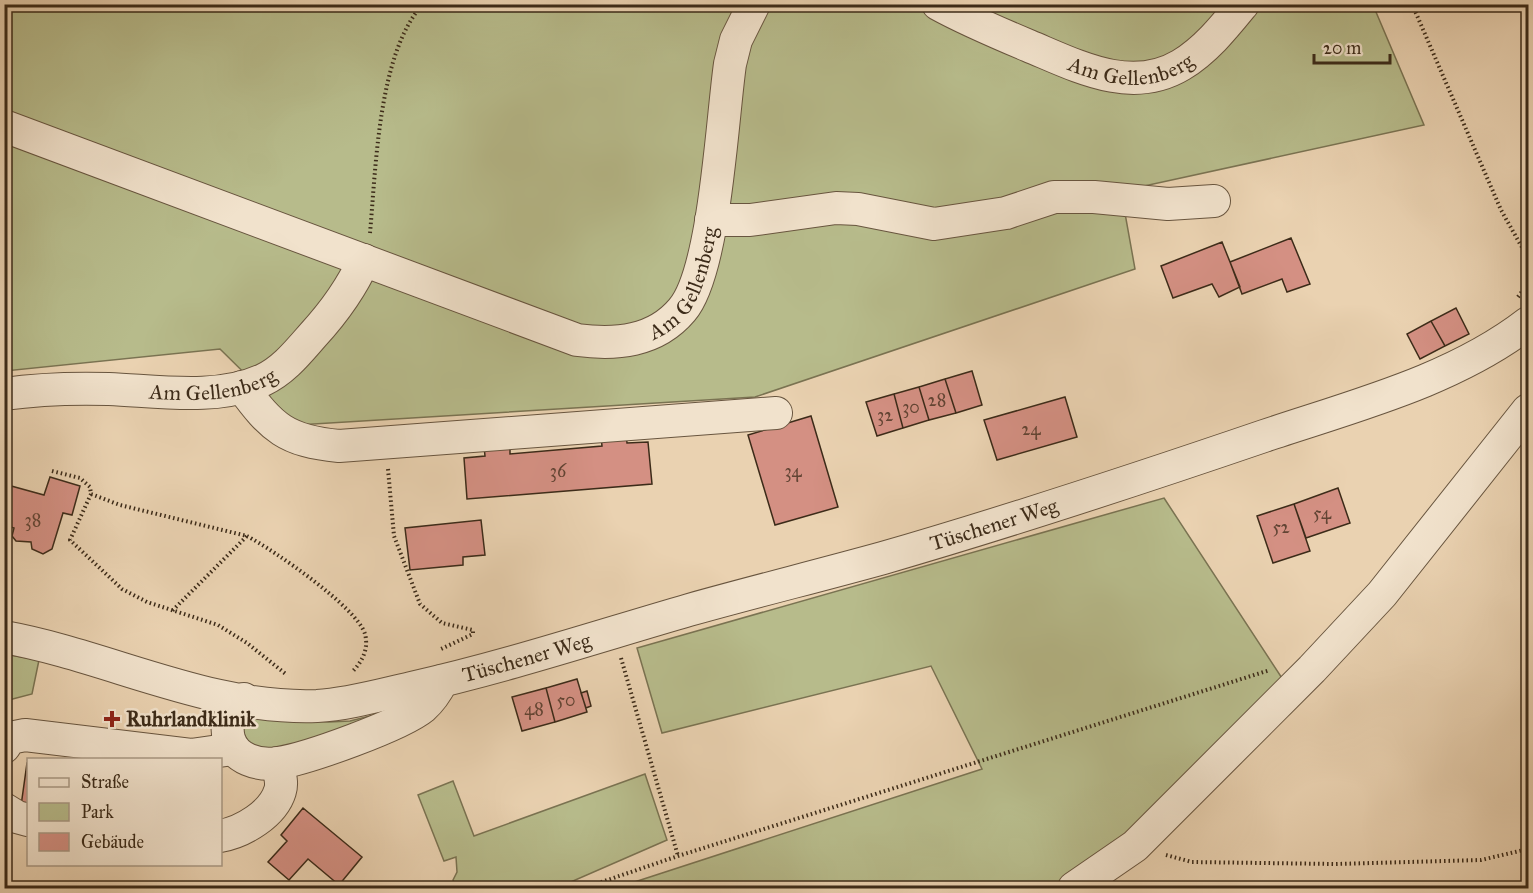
<svg xmlns="http://www.w3.org/2000/svg" width="1533" height="893" viewBox="0 0 1533 893" font-family="'IM FELL Great Primer',serif">
	<style>
		.green { fill: #b7bb8b; stroke: #7a7352; stroke-width: 1.5 }
		.building { fill: #d49083; stroke: #3c2b19; stroke-width: 1.5 }
		.lines { fill: none; stroke-linecap: round; stroke-linejoin: round }
		.minor-casing { stroke: #68553f; stroke-width: 34 }
		.path { stroke: #3c2b19; stroke-width: 4; stroke-dasharray: 1.5 3; stroke-linecap: butt }
		.minor { stroke: #f1e2cc; stroke-width: 32 }
		.poi-dot { fill: #8f2418; stroke: #f1e2cc; stroke-width: 2 }
		.labels { text-anchor: middle; stroke-width: 5; stroke-linejoin: round; paint-order: stroke }
		.number-label { font-size: 18px; fill: #624434 }
		.street-label { font-size: 21px; fill: #3c2b19; stroke: #f1e2cc }
		.poi-label { font-size: 21px; font-weight: bold; fill: #3c2b19; stroke: #f1e2cc; text-anchor: start }
	</style>
	<rect width="100%" height="100%" fill="#ead2b1"/>
	<filter id="stains"><feTurbulence type="fractalNoise" baseFrequency=".00333" numOctaves="4"/><feColorMatrix values="0 0 0 0 .2 0 0 0 0 .09 0 0 0 0 .02 0 0 0 .5 -.17"/></filter>
	<radialGradient id="worn" r=".72"><stop offset=".6" stop-color="#630" stop-opacity="0"/><stop offset="1" stop-color="#630" stop-opacity=".3"/></radialGradient>
	<path class="green" d="M5 5H1373L1424 125 1121 191 1135 269 755 397 297 425 220 349 5 371Z
		M1164 498 1295 698 1087 888H616L982 769 931 666 662 733 637 648Z
		M4 654 39 660 32 694 5 701Z
		M402 708 269 755C256 748 243 743 243 726L252 717 329 722 350 721Z
		M645 774 667 840 557 888H456L453 880 457 872 456 857 444 861 418 795 453 781 474 836Z"/>
	<path class="building" d="M1291 238 1310 284 1287 292 1282 279 1242 294 1230 262Z
		M1222 242 1240 287 1219 297 1212 284 1173 298 1161 266Z
		M1456 308 1469 334 1445 346 1431 321Z
		M1431 321 1445 346 1420 359 1407 334Z
		M972 371 982 405 956 413 945 379Z
		M945 379 956 413 929 420 919 387Z
		M919 387 929 420 903 428 894 394Z
		M894 394 903 428 877 436 866 402Z
		M1065 397 1077 437 997 460 984 420Z
		M811 416 838 507 775 525 748 435Z
		M626 434 627 443 648 442 652 484 467 499 464 458 485 456 484 446 510 444V454L602 446 601 436Z
		M50 477 80 486 72 515 63 513 52 549 43 554 32 549 31 542 16 541 12 536 14 528 4 525V484L44 495Z
		M1338 488 1350 523 1306 538 1294 504Z
		M1294 504 1310 551 1273 563 1257 516Z
		M481 520 485 555 463 557V565L410 570 405 528Z
		M577 679 587 712 555 722 546 688Z
		M546 688 555 722 522 731 512 697Z
		M587 691 591 706 586 708 581 693Z
		M27 763H28V807L21 806Z
		M303 808 362 857 339 885 308 859 289 880 268 862 287 841 281 835Z"/>
	<g class="lines">
		<g class="minor-casing">
			<g id="minor">
				<path id="s1" d="M938 4C967 20 998 33 1029 46 1077 66 1131 95 1181 65 1206 50 1225 26 1243 4"/>
				<path id="s2" d="M4 126 577 340C616 345 655 342 682 310 715 272 722 119 730 64L736 40 754 4"/>
				<path d="M711 220H750L836 208 858 209 934 224 1006 213 1054 197H1094L1168 204 1214 201"/>
				<path d="M242 387C272 428 286 441 339 446L776 413"/>
				<path id="s3" d="M4 394C39 389 74 388 109 389 158 391 217 401 263 380 284 370 298 352 313 335 335 311 351 289 364 260"/>
				<path id="s4" d="M4 637C109 656 209 710 317 706 349 704 380 695 411 688 505 667 596 637 689 610 753 592 818 576 883 558 1011 521 1138 479 1264 436 1353 406 1453 381 1528 323"/>
				<path d="M244 699C233 710 224 721 229 739 235 759 258 766 278 763 307 759 401 725 423 707 432 699 437 691 442 681"/>
				<path d="M4 747 10 738 25 735 191 755 233 749"/>
				<path d="M4 809 17 817 28 820"/>
				<path d="M220 836C243 832 273 814 280 791 283 782 279 772 277 763"/>
				<path d="M1074 888 1135 846 1312 669 1382 594 1528 410"/>
			</g>
		</g>
		<path class="path" d="M1412 4 1501 210 1528 258V281
			M370 233C376 168 378 53 423 4
			M1518 297 1528 283
			M388 469 394 536 420 604 442 623 473 630V634L441 649
			M52 471 80 478 90 487 91 494 120 505 247 536 172 611
			M91 494 70 540 122 589 147 602 218 625 247 643 287 675
			M247 536C273 550 357 607 365 634 369 649 362 662 352 672
			M621 658 678 856
			M1166 855 1192 862 1336 864 1481 860 1528 849
			M4 882 41 888
			M584 888 678 856 1270 670"/>
		<use href="#minor" class="minor"/>
	</g>
	<path class="poi-dot" d="M109 710h6v6h6v6h-6v6h-6v-6h-6v-6h6z"/>
	<g class="labels">
		<g class="number-label">
			<text x="937" y="406">28</text>
			<text x="911" y="413">30</text>
			<text x="885" y="421">32</text>
			<text x="1031" y="435">24</text>
			<text x="558" y="477">36</text>
			<text x="793" y="477">34</text>
			<text x="1322" y="519">54</text>
			<text x="33" y="526">38</text>
			<text x="1281" y="533">52</text>
			<text x="566" y="706">50</text>
			<text x="534" y="715">48</text>
		</g>
		<g class="street-label">
			<text dy="7" stroke="none"><textPath href="#s1" startOffset="208">Am Gellenberg</textPath></text>
			<text dy="7" stroke="none"><textPath href="#s2" startOffset="750">Am Gellenberg</textPath></text>
			<text dy="7" stroke="none"><textPath href="#s3" startOffset="210">Am Gellenberg</textPath></text>
			<text dy="7" stroke="none"><textPath href="#s4" startOffset="1023">Tüschener Weg</textPath></text>
			<text dy="7" stroke="none"><textPath href="#s4" startOffset="537">Tüschener Weg</textPath></text>
		</g>
		<g class="poi-label">
			<text x="126" y="726">Ruhrlandklinik</text>
		</g>
	</g>
	<rect width="1533" height="893" fill="none" stroke="#ead2b1" stroke-width="24"/>
	<rect x="6" y="6" width="1521" height="881" fill="none" stroke="#3c2b19" stroke-width="3"/>
	<rect x="12" y="12" width="1509" height="869" fill="none" stroke="#3c2b19" stroke-width="1.5"/>
	<rect x="27" y="758" width="195" height="108" fill="#f1e2cc" stroke="#a99984" stroke-width="1.5"/>
	<rect x="39" y="778" width="30" height="9" fill="#f1e2cc" stroke="#a99984" stroke-width="1.5"/>
	<text x="81" y="788" font-size="18" fill="#3c2b19">Straße</text>
	<rect x="39" y="803" width="30" height="18" fill="#b7bb8b" stroke="#a99984" stroke-width="1.5"/>
	<text x="81" y="818" font-size="18" fill="#3c2b19">Park</text>
	<rect x="39" y="833" width="30" height="18" fill="#d49083" stroke="#a99984" stroke-width="1.5"/>
	<text x="81" y="848" font-size="18" fill="#3c2b19">Gebäude</text>
	<path d="M1314 54v9h76v-9" fill="none" stroke="#3c2b19" stroke-width="3"/>
	<text x="1323" y="54" font-size="18" fill="#3c2b19" stroke="#f1e2cc" stroke-width="4.5" paint-order="stroke">20 m</text>
	<rect width="100%" height="100%" filter="url(#stains)"/>
	<rect width="100%" height="100%" fill="url(#worn)"/>
</svg>
